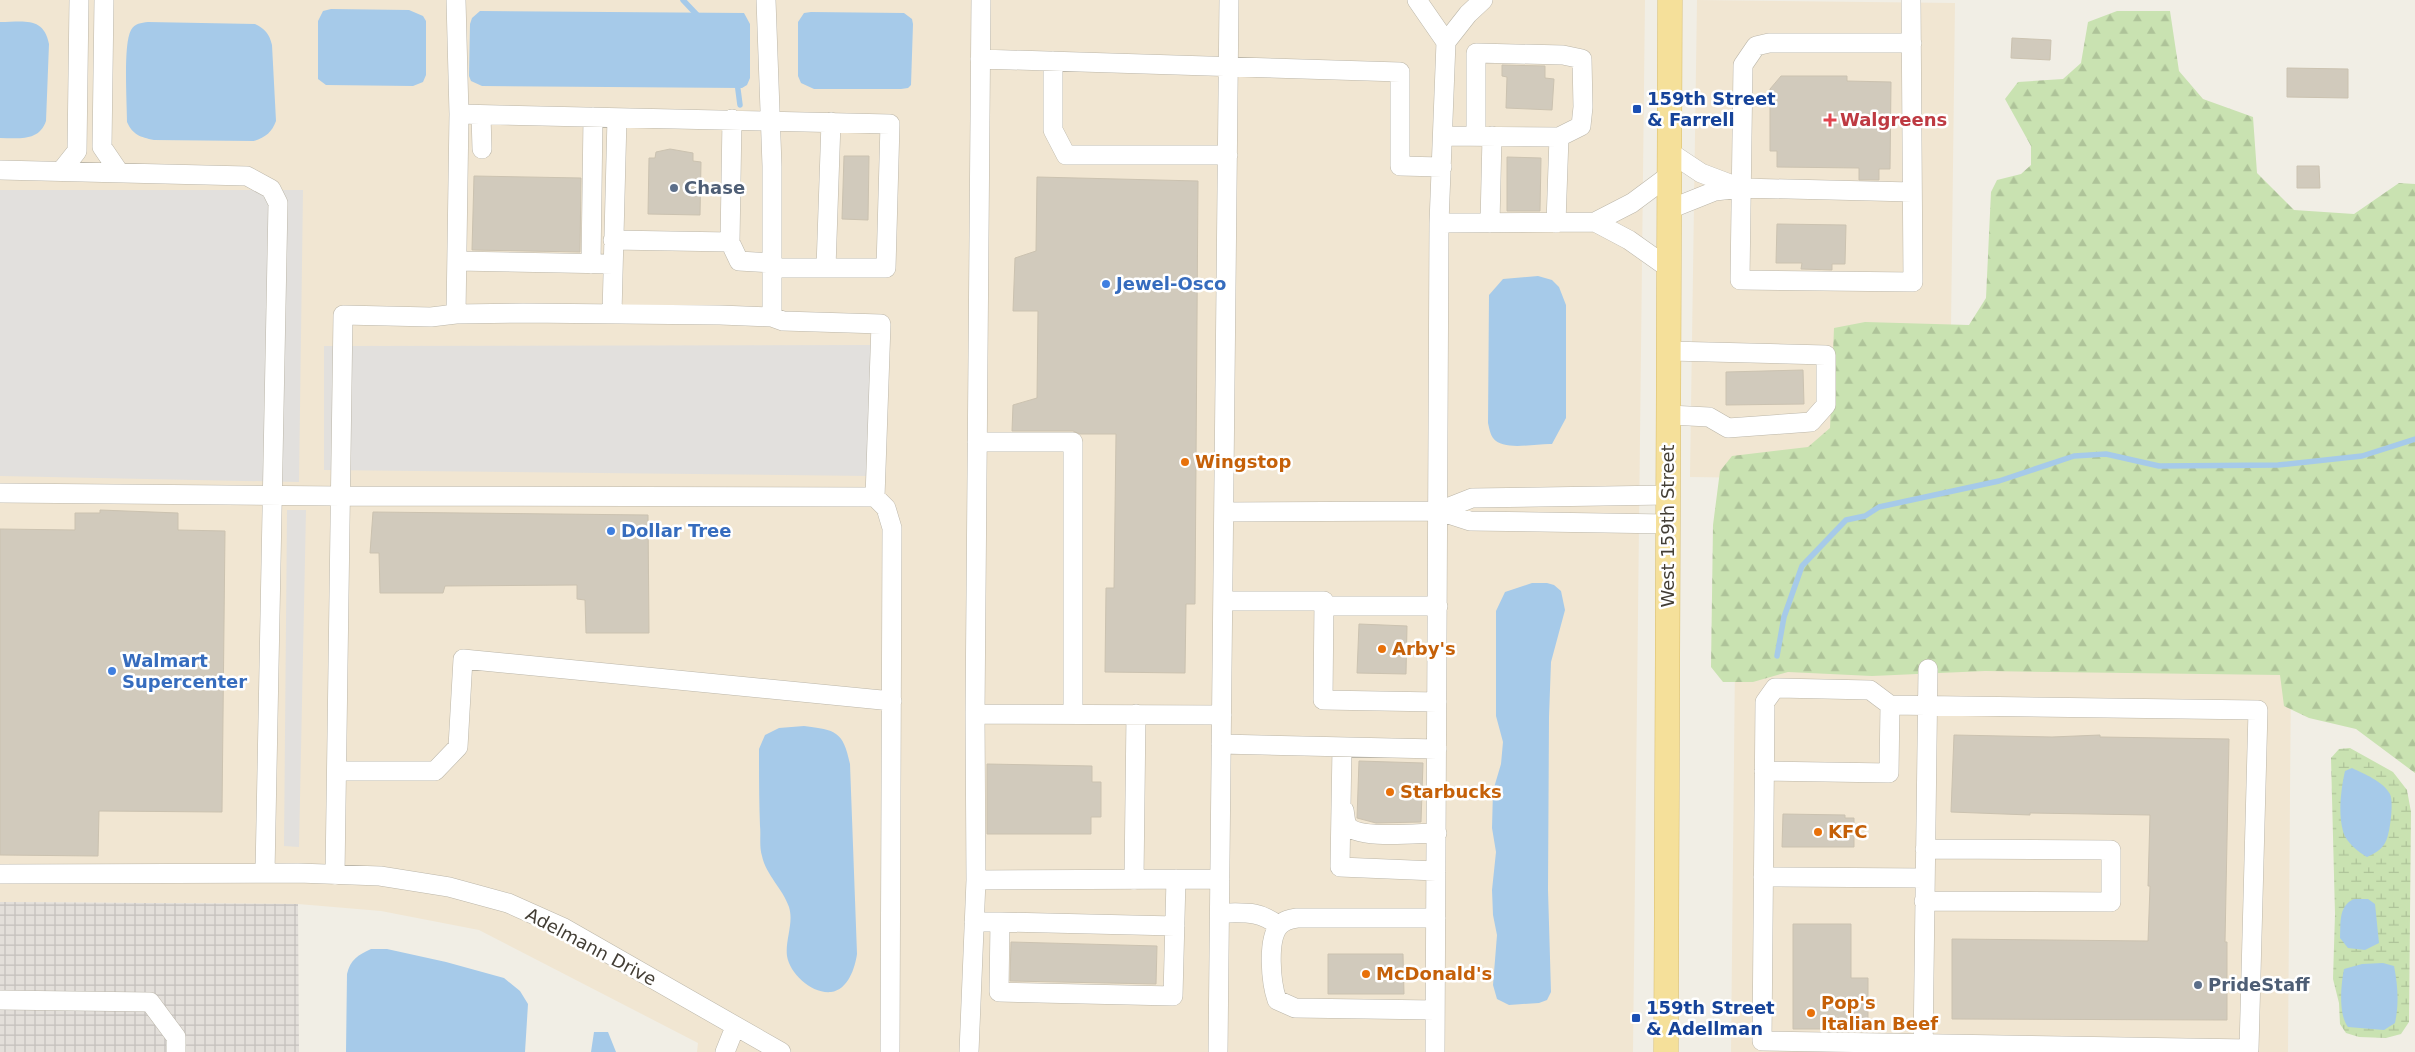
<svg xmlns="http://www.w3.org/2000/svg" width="2415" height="1052" viewBox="0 0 2415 1052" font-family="'DejaVu Sans',sans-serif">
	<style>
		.commercial { fill: #f1e6d2 }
		.industrial { fill: url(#industrial-grid) }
		.forest { fill: url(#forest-firs) }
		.wetland { fill: url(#wetland-marsh) }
		.parking { fill: #e2e0dd }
		.water { fill: #a6cae9 }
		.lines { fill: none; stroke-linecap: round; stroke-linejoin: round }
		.stream { stroke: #a6cae9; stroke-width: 5.5 }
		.building { fill: #d1cabc; stroke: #cbc2b0 }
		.minor-casing { stroke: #bbb6a9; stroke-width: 20 }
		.major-casing { stroke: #d8bd6c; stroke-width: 25 }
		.minor { stroke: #fff; stroke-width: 19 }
		.major { stroke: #f5e09a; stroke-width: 24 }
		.transit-dot { fill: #1a4fb4; stroke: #fff; stroke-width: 2 }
		.health-dot { fill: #e0444e; stroke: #fff; stroke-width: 2 }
		.service-dot { fill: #5c6f8a; stroke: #fff; stroke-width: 2 }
		.shop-dot { fill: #3f7fe0; stroke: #fff; stroke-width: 2 }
		.food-dot { fill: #e8710a; stroke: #fff; stroke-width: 2 }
		.labels { text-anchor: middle; stroke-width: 5; stroke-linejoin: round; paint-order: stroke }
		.transit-label { font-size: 18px; font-weight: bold; fill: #164399; stroke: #fff; text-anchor: start }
		.health-label { font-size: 18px; font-weight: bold; fill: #be3a42; stroke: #fff; text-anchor: start }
		.service-label { font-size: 18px; font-weight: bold; fill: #4e5e75; stroke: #fff; text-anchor: start }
		.shop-label { font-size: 18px; font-weight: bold; fill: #366cbe; stroke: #fff; text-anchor: start }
		.food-label { font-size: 18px; font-weight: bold; fill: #c56008; stroke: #fff; text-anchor: start }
		.street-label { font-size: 18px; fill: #433e35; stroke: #fff }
	</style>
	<defs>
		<pattern id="industrial-grid" width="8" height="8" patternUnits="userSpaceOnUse" patternTransform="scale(1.25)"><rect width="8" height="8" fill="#e3dfda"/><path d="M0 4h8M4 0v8" fill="none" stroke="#c4c0bc"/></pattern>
		<pattern id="forest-firs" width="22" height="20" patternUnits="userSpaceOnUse" patternTransform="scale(1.25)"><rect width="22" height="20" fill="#c9e2b1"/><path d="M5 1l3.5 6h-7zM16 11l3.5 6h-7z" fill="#aec399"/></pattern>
		<pattern id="wetland-marsh" width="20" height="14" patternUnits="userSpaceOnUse" patternTransform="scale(1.25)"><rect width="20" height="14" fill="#c9e2b1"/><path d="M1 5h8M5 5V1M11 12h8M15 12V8" fill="none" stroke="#aec399"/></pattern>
	</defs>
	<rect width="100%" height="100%" fill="#f1eee5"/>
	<path class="commercial" d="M0 0H1645L1633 1052H697L698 1043 479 930 381 911 298 904 0 902Z
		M1697 0 1955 3 1951 329 1846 479 1690 477Z
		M1735 661 2291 666 2288 1052H1731Z"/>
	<path class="industrial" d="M0 902 298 904 299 1052H0Z"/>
	<path class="forest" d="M2117 11H2170L2179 71 2203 99 2253 117 2257 173 2294 210 2354 214 2399 183 2415 184V773L2356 729 2309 718 2284 706 2280 675 1985 671 1872 676 1788 672 1753 682H1723L1711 667 1713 525 1720 471 1732 456 1808 447 1830 428 1834 328 1865 322 1969 325 1986 298 1991 192 1997 180 2021 174 2031 165V146L2005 99 2018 82 2063 79 2081 63 2088 22Z"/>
	<path class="wetland" d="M2350 748 2393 772 2407 790 2411 812 2409 1022 2401 1034 2386 1038 2359 1037 2346 1033 2340 1024 2339 1003 2333 979 2335 914 2331 758 2339 749Z"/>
	<path class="parking" d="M0 190H303L299 482 0 476Z
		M872 345 869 476 324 470V346Z
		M287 510H306L299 847 284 846Z"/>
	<path class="water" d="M331 9 409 10 423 16 426 21V75L423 82 413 86 326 85 318 79V21L323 11Z
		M480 11 744 13 750 24V78L747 85 742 88 482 86 471 81 469 76 470 24 472 18Z
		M811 12 904 13 912 19 913 24 911 85 908 88 901 89H814L801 83 798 76V22L804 13Z
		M0 22C23 22 44 16 49 44L46 121C39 142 18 138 0 138Z
		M148 22 255 24C265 29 269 33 272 45L276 121C272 132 266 137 254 141L154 140C140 137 133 135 127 122 127 103 123 44 131 30 135 23 141 23 148 22Z
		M1538 276 1552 280 1559 287 1566 305V418L1552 444C1536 443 1504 452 1493 438 1490 434 1489 427 1488 423L1489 295 1503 279Z
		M1532 583H1547L1554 585 1561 591 1565 610 1551 662 1549 717 1548 890 1551 992 1547 1000 1539 1003 1509 1005 1497 999 1493 985 1497 935 1493 915 1492 890 1496 852 1492 828 1493 791 1501 764 1503 742 1496 716V611L1505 592Z
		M804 726C836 730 843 731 850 764L857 954C855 968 848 990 831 992 812 994 790 974 787 956 785 940 794 923 789 907 783 889 766 875 762 856 759 847 761 835 760 826 759 800 759 775 759 749L765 735 779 728Z
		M2352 768C2364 774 2383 781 2390 794 2394 801 2390 836 2385 843 2381 850 2374 854 2367 857 2358 852 2345 841 2343 831 2338 813 2341 789 2345 771Z
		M2354 899H2368L2375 904 2379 943 2365 950 2348 948 2340 938C2341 923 2338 906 2354 899Z
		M371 949H387L446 962 504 978 520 991 528 1004 525 1052H346L347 974C350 960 358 955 371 949Z
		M2383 963 2394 966C2398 986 2399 1004 2395 1023L2384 1030 2348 1027C2338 1014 2341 985 2344 969L2362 964Z
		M594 1032H608L616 1052H591Z"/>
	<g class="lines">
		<path class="stream" d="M683 0 699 17
			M737 82 740 105
			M1777 656 1784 617 1802 566 1846 520 1865 516 1879 507 1999 481 2074 456 2106 454 2159 466 2278 465 2362 456 2415 439"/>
	</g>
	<path class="building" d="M2012 38 2051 40 2050 60 2011 58Z
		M1502 65 1545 66V78L1554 79 1552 110 1506 108 1507 77 1502 76Z
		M2287 68 2348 69V98L2287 97Z
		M1781 76H1847V81L1891 82 1890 169H1879V180H1859V168L1777 167V151H1770V89Z
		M670 149 693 153V161L701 162 700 215 648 214 649 158H655L656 152Z
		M844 156H869L868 220 842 219Z
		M1507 157 1541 158 1540 211H1507Z
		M2297 166H2319L2320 188H2297Z
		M474 176 581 178 580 252 472 250Z
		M1037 177 1198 181 1195 604H1186L1185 673 1105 672 1106 588H1114L1116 434H1080L1073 431H1012L1013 405 1037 398 1038 311H1013L1015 258 1036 251Z
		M1777 224 1846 225 1845 264H1832V270L1801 269 1802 263H1776Z
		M1803 370 1804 404 1726 405V372Z
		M100 510 178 513V530L225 531 222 812 99 811 98 856 0 855V529L75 530V513H100Z
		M373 512 648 515 649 633H586L585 600 577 599V585L445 586 443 593H380L379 553H370Z
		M1359 624 1407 626 1406 674 1357 673Z
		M1954 735 2052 737 2100 735V737L2229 739 2225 942H2227V1020L1952 1019V939L2148 941 2150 886H2148L2150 815 2030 813V815L1951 812Z
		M1359 761 1423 763 1421 822 1376 823 1357 818Z
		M987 764 1092 766V782H1101V817H1091V834H987Z
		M1783 814 1845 815V818H1854V847H1782Z
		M1793 924H1851V978H1868V1029H1793Z
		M1011 942 1157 946 1156 984 1010 981Z
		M1328 954H1403L1404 994H1328Z"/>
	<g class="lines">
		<g class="minor-casing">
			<path id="minor" d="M104 0 102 147 119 172
				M456 0 459 114 456 314
				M766 0 772 166V317
				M1417 0 1446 42 1439 223 1435 1052
				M1911 0 1913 282 1740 280 1743 65 1756 46 1769 43H1912
				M1446 42 1468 14 1483 0
				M980 59 1400 72V166L1442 167
				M1053 61V130L1066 155H1228
				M459 114 890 124 886 268H772
				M481 115 482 149
				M732 119 730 242 739 261 772 263
				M1443 136 1559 137 1556 223
				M1476 136V53L1563 55 1582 59 1583 107 1581 126 1559 137
				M1671 153 1701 173 1738 187
				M0 170 247 176 271 189 278 203 265 873
				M62 170 77 151 79 0
				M1670 209 1715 191 1741 188 1912 192
				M1595 222 1629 240 1670 269
				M1439 223 1595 222 1632 203 1671 174
				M1490 223 1492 136
				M613 240 730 242
				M457 261 613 264
				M591 264 593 117
				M826 268 831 122
				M612 314 617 118
				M1669 415 1709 417 1728 428 1811 422 1826 405V355L1669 351
				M977 442H1073V714
				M0 493 341 496 875 497
				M1439 511 1472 498 1668 495
				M1224 512 1439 511 1470 521 1668 524
				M1223 601H1324L1323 700 1437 702
				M1324 606H1438
				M1775 688 1870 690 1890 705 2258 710 2249 1049 1762 1041 1765 702Z
				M975 714 1222 715
				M1221 744 1437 749
				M1342 747 1340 867 1436 871
				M337 771H435L458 747 463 659 892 701
				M1764 771 1889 773 1890 705
				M1344 810C1345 814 1345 821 1347 825 1357 840 1419 833 1437 833
				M0 874 298 873 380 876 449 887 508 903 564 928 781 1052
				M335 875 343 315 431 317 456 314 523 313 720 315 772 317 783 321 881 324 875 497 886 508 892 528 890 1052
				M1763 877 1925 878
				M976 880 1220 879
				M1134 880 1136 714
				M1924 901 2111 902V850L1925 849
				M1220 913C1244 913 1259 910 1279 926
				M974 922H1000L999 992 1173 996 1176 879
				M1000 922 1175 926
				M0 1000 150 1002 176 1037V1052
				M1435 1010 1295 1008 1277 1000C1271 983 1267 940 1279 926 1284 920 1290 919 1297 918H1436
				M725 1052 735 1027
				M969 1052 976 880 975 714 981 0
				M1218 1052 1229 0
				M1923 1052 1928 669"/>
		</g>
		<g class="major-casing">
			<path id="major" d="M1666 1052 1670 0"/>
		</g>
		<use href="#minor" class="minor"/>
		<use href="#major" class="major"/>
	</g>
	<g class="transit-dot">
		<rect x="1632" y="104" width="10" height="10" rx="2.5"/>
		<rect x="1631" y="1013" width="10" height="10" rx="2.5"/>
	</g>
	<path class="health-dot" d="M1827.5 112.5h5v5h5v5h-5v5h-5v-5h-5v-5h5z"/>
	<g class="service-dot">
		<circle cx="674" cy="188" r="5"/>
		<circle cx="2198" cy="985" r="5"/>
	</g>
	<g class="shop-dot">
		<circle cx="1106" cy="284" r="5"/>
		<circle cx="611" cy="531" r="5"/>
		<circle cx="112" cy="671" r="5"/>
	</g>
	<g class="food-dot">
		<circle cx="1185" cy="462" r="5"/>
		<circle cx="1382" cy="649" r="5"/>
		<circle cx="1390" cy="792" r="5"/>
		<circle cx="1818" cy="832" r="5"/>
		<circle cx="1366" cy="974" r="5"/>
		<circle cx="1811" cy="1013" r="5"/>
	</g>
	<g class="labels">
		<g class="transit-label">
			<text x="1647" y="105">159th Street<tspan x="1647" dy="21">&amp; Farrell</tspan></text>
			<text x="1646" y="1014">159th Street<tspan x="1646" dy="21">&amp; Adellman</tspan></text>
		</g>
		<g class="health-label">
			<text x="1840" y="126">Walgreens</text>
		</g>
		<g class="service-label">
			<text x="684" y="194">Chase</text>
			<text x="2208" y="991">PrideStaff</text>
		</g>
		<g class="shop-label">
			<text x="1116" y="290">Jewel-Osco</text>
			<text x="621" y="537">Dollar Tree</text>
			<text x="122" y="667">Walmart<tspan x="122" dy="21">Supercenter</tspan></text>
		</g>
		<g class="food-label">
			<text x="1195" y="468">Wingstop</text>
			<text x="1392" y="655">Arby's</text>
			<text x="1400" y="798">Starbucks</text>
			<text x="1828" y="838">KFC</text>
			<text x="1376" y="980">McDonald's</text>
			<text x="1821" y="1009">Pop's<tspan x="1821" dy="21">Italian Beef</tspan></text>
		</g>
		<g class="street-label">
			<text transform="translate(1668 526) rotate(-90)" y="6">West 159th Street</text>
			<text transform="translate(591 947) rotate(28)" y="6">Adelmann Drive</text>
		</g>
	</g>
</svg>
